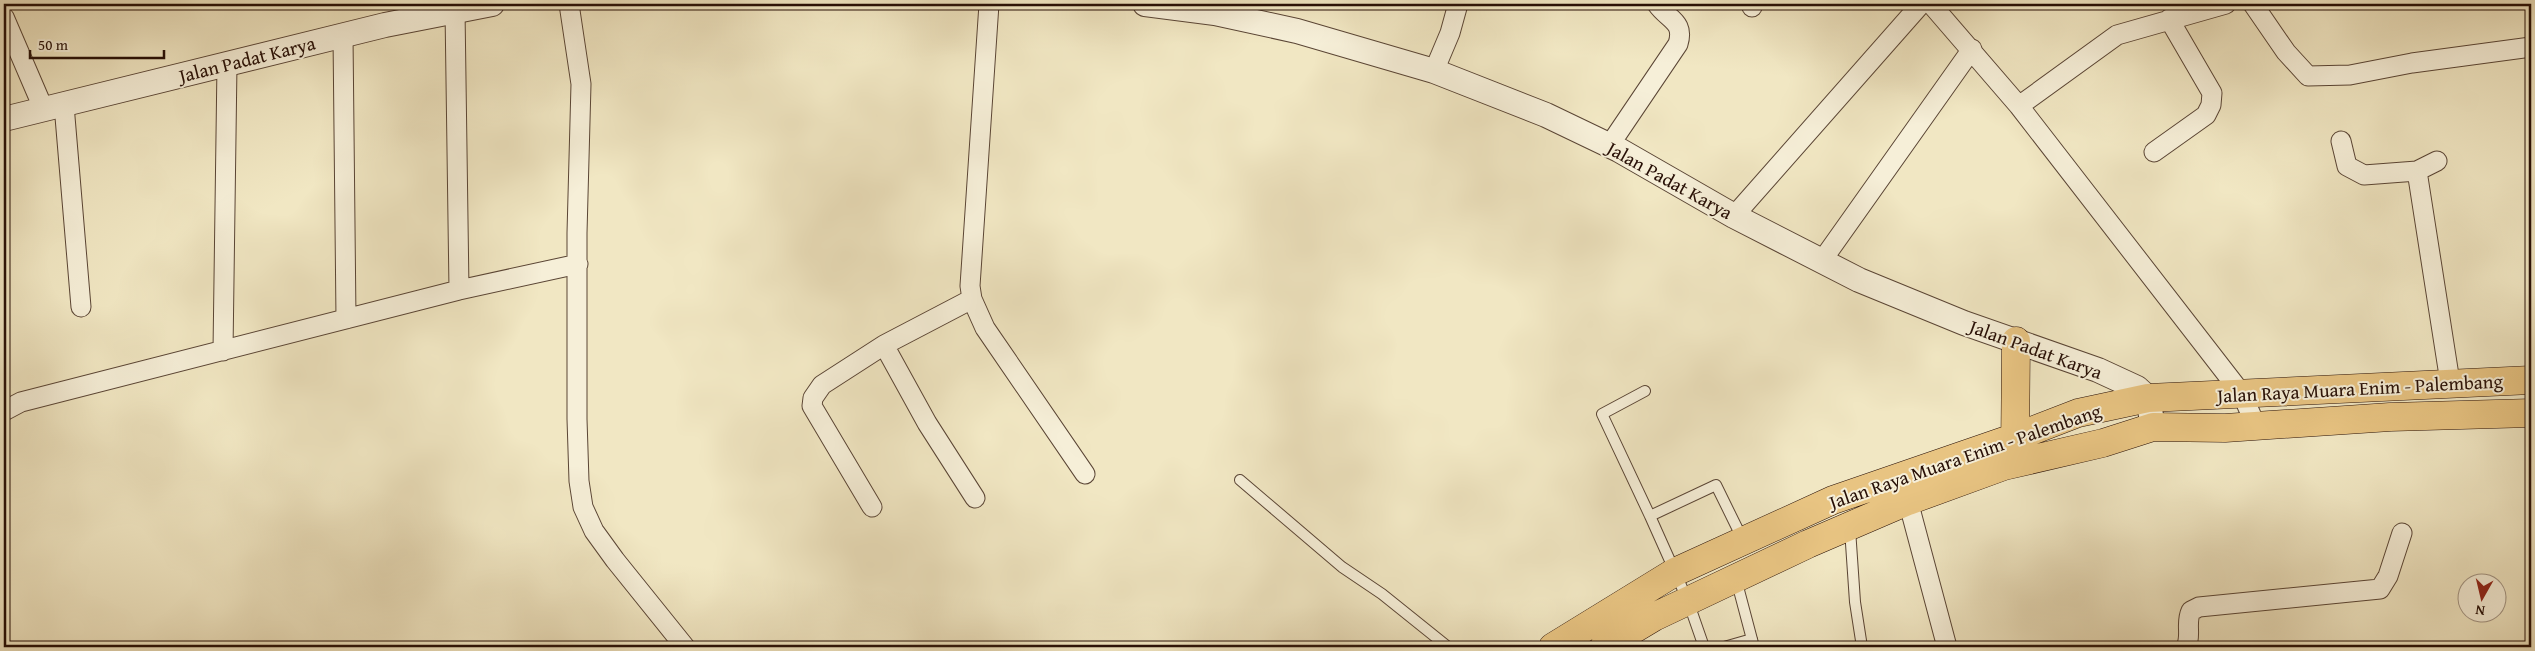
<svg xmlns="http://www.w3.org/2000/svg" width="2535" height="651" viewBox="0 0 2535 651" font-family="'Gentium Book Plus',serif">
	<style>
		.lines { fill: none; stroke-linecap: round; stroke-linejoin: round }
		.service-casing { stroke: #5a4535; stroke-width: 12 }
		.minor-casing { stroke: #5a4535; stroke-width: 21 }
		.tertiary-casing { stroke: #5a4535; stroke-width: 26 }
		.primary-casing { stroke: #270f06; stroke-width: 29 }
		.service { stroke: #f6efd8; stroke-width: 10 }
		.minor { stroke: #f6efd8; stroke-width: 19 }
		.tertiary { stroke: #f6efd8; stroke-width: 24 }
		.primary { stroke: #e8c482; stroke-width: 28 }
		.labels { text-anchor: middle; stroke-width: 4; stroke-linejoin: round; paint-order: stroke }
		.street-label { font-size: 19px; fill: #270f06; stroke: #f6efd8 }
	</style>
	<rect width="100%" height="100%" fill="#f1e7c3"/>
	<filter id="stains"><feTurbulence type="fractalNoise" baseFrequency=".004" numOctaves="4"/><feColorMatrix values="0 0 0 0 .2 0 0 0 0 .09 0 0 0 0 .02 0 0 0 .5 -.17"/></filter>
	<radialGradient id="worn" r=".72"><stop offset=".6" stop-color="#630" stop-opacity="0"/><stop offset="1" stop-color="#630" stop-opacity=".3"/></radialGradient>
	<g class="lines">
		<g class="service-casing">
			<path id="service" d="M1645 391 1602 414 1650 516
				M1240 480 1342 567 1382 594 1448 647
				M1850 529 1855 602 1862 647
				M1736 579 1754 647
				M1704 647 1688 601 1650 516 1716 485 1743 540
				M1724 647 1752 639"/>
		</g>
		<g class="minor-casing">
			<path id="minor" d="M569 4 581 84 577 233V419L579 481 583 507 594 531 615 560 685 647
				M989 4 970 286 972 299 985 328 1085 474
				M1931 4 2019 106 2242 394 2256 426
				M2253 4 2286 52 2308 76 2350 75 2412 63 2531 47
				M1752 7V4
				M455 10 459 290
				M4 17 44 110
				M343 36 346 319
				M1434 71 1450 33 1458 4
				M64 105 81 307
				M2019 106 2117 35 2226 4
				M2341 141 2347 166 2364 175 2417 171 2437 161
				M1609 146 1678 44C1685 21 1668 20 1657 4
				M2154 152 2206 115 2211 105 2212 93 2169 19
				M2417 171 2450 382
				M1734 216 1921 4
				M1821 262 1972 49
				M972 299 884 345 927 423 975 498
				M223 351 227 64
				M4 411 21 402 459 290 578 264
				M1908 501 1947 647
				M872 507 812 406 813 398 822 385 884 345
				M2186 647C2192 636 2185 623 2191 611L2199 607 2380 589 2388 576 2402 533"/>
		</g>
		<g class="tertiary-casing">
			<path id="tertiary" d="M1145 4 1215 13 1297 31 1434 71 1546 115 1619 150 1734 216 1859 280 1964 323 2098 370 2137 388 2148 398 2153 427
				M4 119 385 25 492 4"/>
		</g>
		<g class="primary-casing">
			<path id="primary" d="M2015 455 2016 341
				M1553 647 1675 572 1833 500 2016 437 2078 413 2148 398 2531 380
				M1604 647 1654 617 1808 544 1908 501 2004 466 2103 443 2153 427 2225 428 2390 417 2531 413"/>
		</g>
		<use href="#service" class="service"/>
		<use href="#minor" class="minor"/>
		<use href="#tertiary" class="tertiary"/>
		<use href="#primary" class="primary"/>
	</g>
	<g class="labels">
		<g class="street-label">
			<text transform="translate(247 59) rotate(-14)" y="7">Jalan Padat Karya</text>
			<text transform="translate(1670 180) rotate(29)" y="7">Jalan Padat Karya</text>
			<text transform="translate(2036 349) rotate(20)" y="7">Jalan Padat Karya</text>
			<text transform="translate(2360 388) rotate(-3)" y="7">Jalan Raya Muara Enim - Palembang</text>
			<text transform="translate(1965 456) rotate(-19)" y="7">Jalan Raya Muara Enim - Palembang</text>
		</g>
	</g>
	<rect width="2535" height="651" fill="none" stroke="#f1e7c3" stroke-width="20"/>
	<rect x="5" y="5" width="2525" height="641" fill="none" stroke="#270f06" stroke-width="2.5"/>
	<rect x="10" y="10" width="2515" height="631" fill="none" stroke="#270f06"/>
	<g transform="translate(2482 598) rotate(188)"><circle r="24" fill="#f6efd8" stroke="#a39584"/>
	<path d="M0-4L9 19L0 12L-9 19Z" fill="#8f2418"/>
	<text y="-8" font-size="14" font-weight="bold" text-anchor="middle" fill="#270f06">N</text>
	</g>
	<path d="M30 50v8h134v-8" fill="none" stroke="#270f06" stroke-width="2.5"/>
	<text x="38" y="50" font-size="15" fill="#270f06" stroke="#f6efd8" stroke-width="4" paint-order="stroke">50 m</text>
	<rect width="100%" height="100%" filter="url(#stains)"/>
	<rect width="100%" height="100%" fill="url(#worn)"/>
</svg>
